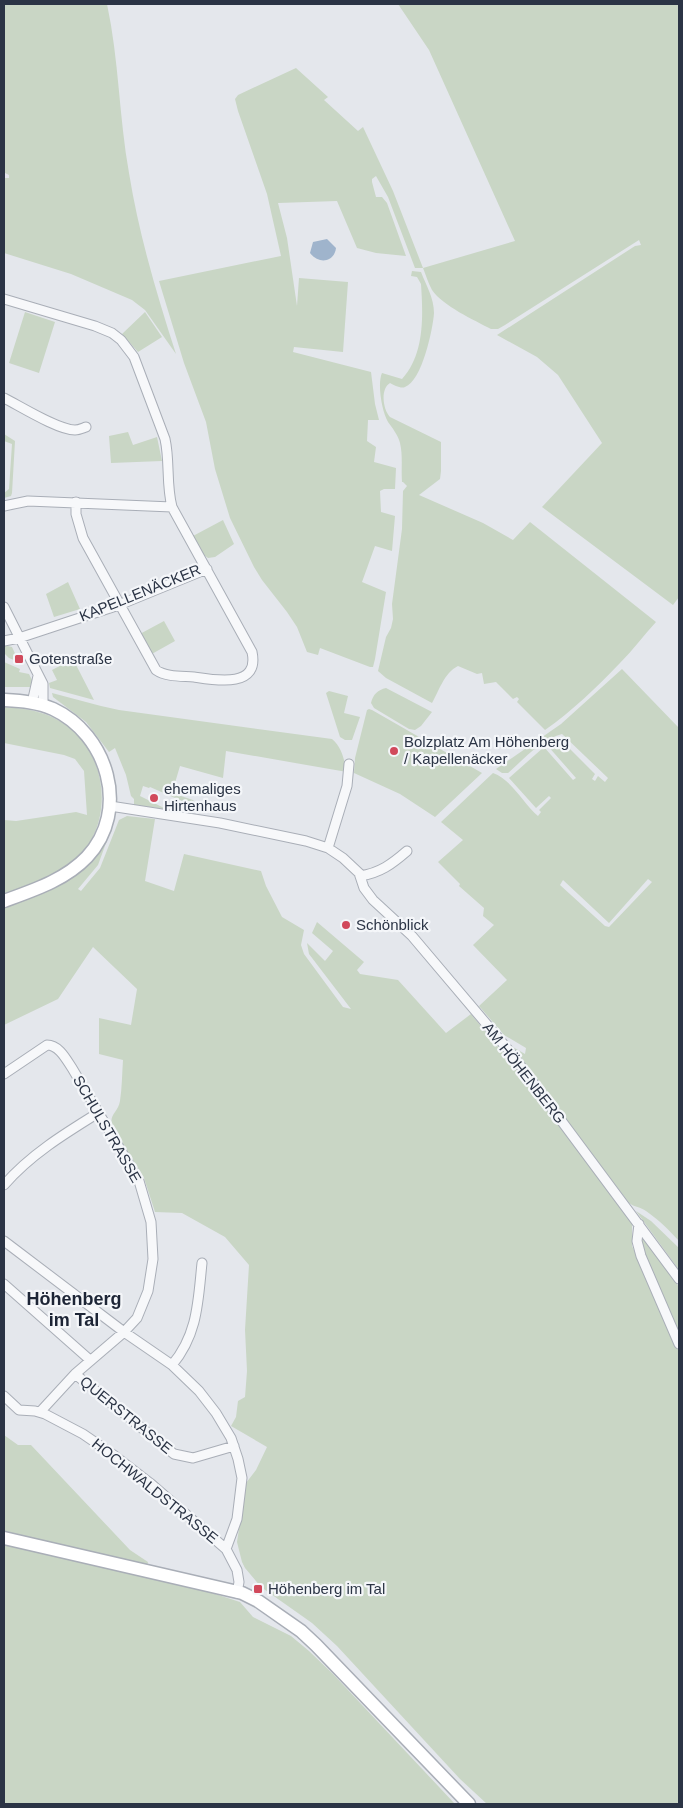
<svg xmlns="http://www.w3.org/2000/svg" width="683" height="1808" viewBox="0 0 683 1808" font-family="Arial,sans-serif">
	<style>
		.green { fill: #c9d6c5; fill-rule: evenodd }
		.water { fill: #9fb4cc }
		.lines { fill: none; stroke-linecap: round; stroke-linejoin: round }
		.street-casing { stroke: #a9aeb7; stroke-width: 11 }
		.secondary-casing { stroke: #a9aeb7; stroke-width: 15 }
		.street { stroke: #f7f8fa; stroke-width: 9 }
		.secondary { stroke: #fff; stroke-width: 12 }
		.poi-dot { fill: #d1495b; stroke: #f4f6f9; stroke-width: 2 }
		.labels { text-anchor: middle; stroke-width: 4.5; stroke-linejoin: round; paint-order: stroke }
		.street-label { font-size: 15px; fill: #2b3445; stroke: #f4f6f9 }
		.poi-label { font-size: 15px; fill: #2b3445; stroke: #f4f6f9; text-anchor: start }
		.quarter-label { font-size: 18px; font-weight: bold; fill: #1d2536; stroke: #f4f6f9 }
	</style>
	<rect width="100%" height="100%" fill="#e4e7ec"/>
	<path class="green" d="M4 4H107C119 60 119 117 129 173 139 235 157 295 176 354L145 310 132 300 71 274 4 253V178H9V175L5 173Z
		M398 4H679V597L673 605 542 507 602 443 558 375 537 357 497 335 635 246 641 245 639 240 505 325 498 329H491C474 320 443 306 432 290 428 283 426 275 423 268H415L388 197 376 176 372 179V182L376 197H382L387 203 406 256 376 253 357 248 337 201 278 203 287 238 297 306 299 278 348 282 343 352 294 347 293 352 371 372 375 404 379 420H368L367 441 376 447 374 462 396 468 395 489H384L380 491 381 512 395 516 392 551 375 546 362 582 386 592 375 659 373 667H370L320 648 318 655 307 652 297 627 287 612 262 580 254 567 230 518 215 469 206 422 184 363 159 281 281 256 267 194 238 111 235 99 238 95 296 68 328 97 324 100 358 131 363 127 393 191 423 268 515 241 429 50Z
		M412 271 421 272C426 285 434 298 434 313 433 329 422 381 405 387 401 389 394 385 390 383 380 389 383 410 390 417L441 442V471L440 479 419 495 483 523 513 540 530 522 656 622C644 635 633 650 620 663 597 687 572 711 545 730L517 702 519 699 517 697 513 699 496 682 484 684 482 673 477 674 458 666C444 673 439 691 432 703L386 678 378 671 386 637 391 628 393 619 392 604 402 529 403 491 407 486 403 482H402C401 470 403 455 400 443 398 435 393 429 388 422 382 412 377 384 382 373L402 379C425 354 423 315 421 284L417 277 411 276Z
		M25 312 55 322 39 373 9 363Z
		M145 312 162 337 138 352 122 334Z
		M128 432 133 445 157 437 162 461 111 463 109 436Z
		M4 434 15 441 12 493 11 496 4 498V493L9 489 12 444 4 441Z
		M223 520 234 544 215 557 208 558 204 555 193 536Z
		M68 582 80 609 54 617 46 594Z
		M164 621 175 641 150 655 138 635Z
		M4 645 12 647 19 662 9 658 4 653Z
		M73 659 94 700 50 688 49 683 57 680 52 670Z
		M4 662 20 669 19 672 29 674 32 680 30 687H4Z
		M622 669 679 728V1241C669 1230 659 1220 646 1211 641 1207 634 1207 629 1203L511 1046 525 1054 526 1048 504 1035 479 1006 507 980 473 945 494 925 483 916 484 908 459 886 460 884 438 862 463 840 441 822 493 773C512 780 523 803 538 816L541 812 539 810 551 798 549 796 536 808 509 778 544 747 573 780 576 778 547 745 560 739 595 774 592 779 595 781 598 776 605 782 608 778 562 734C541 739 523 760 508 773H502L496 769 561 724ZM648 879 652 882 609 927 605 926 560 885 563 880 609 923Z
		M386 688 432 712 421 726 415 730 409 729 374 708 371 703C373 694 378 690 386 688Z
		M329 691 348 696 344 713 360 717 352 740H345L340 737 326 693Z
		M52 693 101 706 119 710 332 739C342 747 344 760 347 772L226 751 223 778 180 766 172 793 193 800 195 802 193 812 178 810 182 801 150 787 149 788 143 786 140 796 166 809 134 805V799L131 796 126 775 115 748 109 752 86 722 53 697Z
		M4 707C20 708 37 710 52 717 107 742 119 820 75 861 56 878 28 886 4 895V820L16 821 76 812 87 815 84 771 75 759 64 755 4 743Z
		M369 709 372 710 482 773 435 817 400 794 354 773 355 758 367 710Z
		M127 816 155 819 145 881 174 891 184 854 261 871 266 886 282 917 304 930 301 945 304 954 343 1007 351 1009 309 954 307 943 325 961 333 951 312 933 317 922 364 962 357 970 360 974 398 980 446 1033 471 1014 503 1053 628 1216 632 1223V1246L649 1283 641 1247 642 1237 647 1242 679 1287V1804H487L460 1779 337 1646 312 1623 261 1587 245 1568 242 1562 237 1542 246 1483 256 1470 267 1447 231 1426 236 1417 238 1401 245 1397 247 1371 245 1330 249 1265 225 1237 182 1213 155 1212 144 1178 112 1127C109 1113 118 1113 120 1101 122 1088 122 1074 123 1060L99 1054V1018L131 1025 137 989 93 947 58 999 4 1025V907L52 887 114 821 98 865 78 889 81 891 100 868 119 820Z
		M636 1211 651 1221 679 1248V1270Z
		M4 1435 18 1445H31L130 1550 148 1562 147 1566 4 1533Z
		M4 1545 159 1579 206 1591 240 1602 253 1617 291 1636 309 1651 333 1674 455 1804H4Z"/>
	<path class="water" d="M327 239 336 248C334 263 318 264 310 253L313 242Z"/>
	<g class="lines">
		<g class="street-casing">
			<path id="street" d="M4 299 95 326 112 333 121 340 134 357 165 439C170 461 166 484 172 507L252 652C260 689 214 680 194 677 181 676 166 677 156 670L83 538 76 514V502
				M4 398C20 406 58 430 75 430 79 430 83 428 86 427
				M4 506 28 501 172 507
				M4 607 43 684V706
				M4 641 19 638 119 605 207 569
				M32 703 38 676
				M110 806 220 823 306 841 328 848 343 858 359 873 364 888 373 900 412 936 511 1053 679 1279
				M328 848 347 786 349 764
				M360 876C380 873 392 864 407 851
				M4 1074 47 1045C59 1045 66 1059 72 1068L139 1181 151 1222 153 1259 148 1291 137 1318 124 1332 75 1374 40 1412
				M4 1185C30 1155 64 1134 98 1113
				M639 1224 637 1241 641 1256 679 1344
				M4 1241 124 1332 172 1365 199 1391 216 1413 231 1438 238 1459 242 1478 237 1519 226 1549
				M4 1284 90 1360
				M172 1365C198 1334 198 1301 202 1263
				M75 1374 174 1454 193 1458 234 1446
				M4 1396 19 1410 35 1411 45 1414 83 1434 115 1456 150 1483 226 1549 237 1570 239 1582 237 1593"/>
		</g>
		<g class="secondary-casing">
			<path id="secondary" d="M4 700C20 701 38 702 53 709 107 734 131 810 87 857 65 880 34 890 4 901
				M4 1538 242 1593 258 1601 301 1631 316 1645 469 1804"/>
		</g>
		<use href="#street" class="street"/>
		<use href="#secondary" class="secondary"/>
	</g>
	<g class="poi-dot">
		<rect x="14" y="654" width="10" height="10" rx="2.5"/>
		<circle cx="394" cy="751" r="5"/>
		<circle cx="154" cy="798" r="5"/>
		<circle cx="346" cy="925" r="5"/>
		<rect x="253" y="1584" width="10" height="10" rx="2.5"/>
	</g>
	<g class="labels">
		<g class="street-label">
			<text transform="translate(140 593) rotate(-22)" y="5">KAPELLENÄCKER</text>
			<text transform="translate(524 1073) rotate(52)" y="5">AM HÖHENBERG</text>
			<text transform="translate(107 1129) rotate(60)" y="5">SCHULSTRASSE</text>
			<text transform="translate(126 1415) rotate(39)" y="5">QUERSTRASSE</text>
			<text transform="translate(155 1491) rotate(39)" y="5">HOCHWALDSTRASSE</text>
		</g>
		<g class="poi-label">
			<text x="29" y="664">Gotenstraße</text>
			<text x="404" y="747">Bolzplatz Am Höhenberg<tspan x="404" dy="17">/ Kapellenäcker</tspan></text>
			<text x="164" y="794">ehemaliges<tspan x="164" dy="17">Hirtenhaus</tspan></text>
			<text x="356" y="930">Schönblick</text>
			<text x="268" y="1594">Höhenberg im Tal</text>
		</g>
		<g class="quarter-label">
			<text x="74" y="1305">Höhenberg<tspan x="74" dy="21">im Tal</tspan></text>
		</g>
	</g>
	<rect width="683" height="1808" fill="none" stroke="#2b3445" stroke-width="10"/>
</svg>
